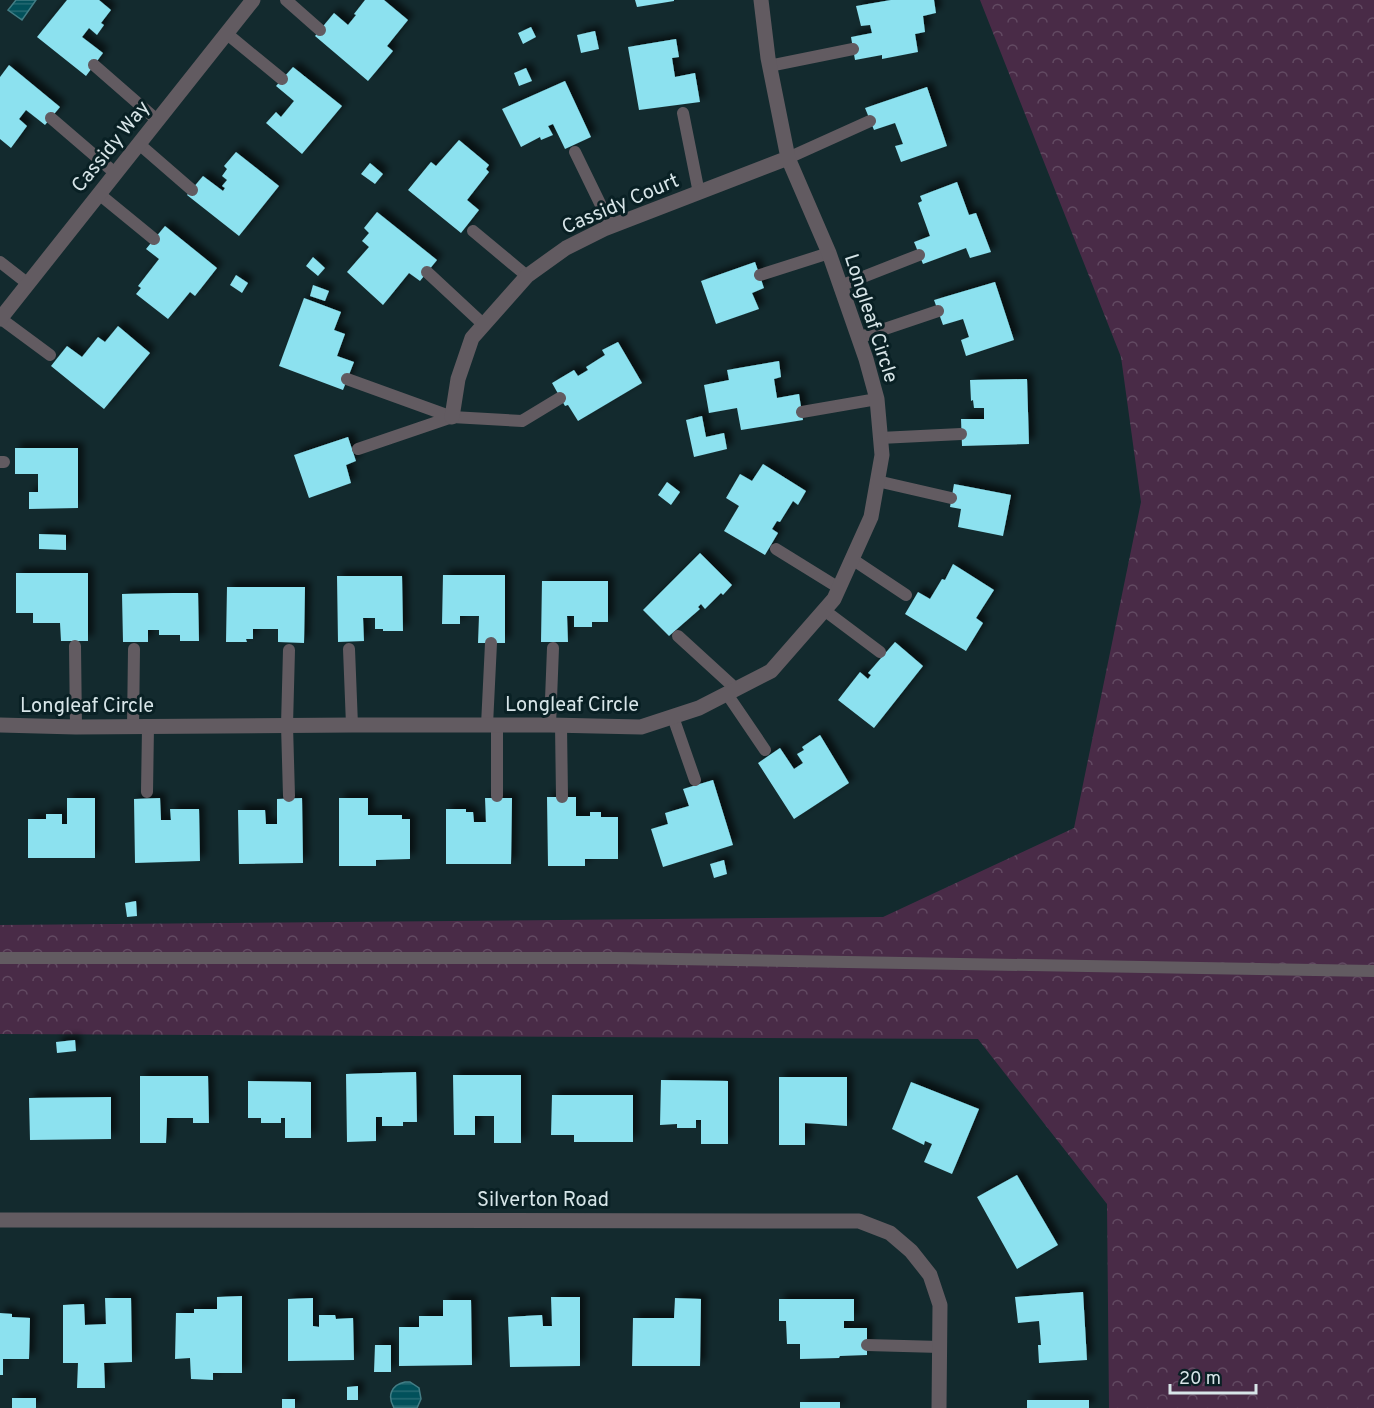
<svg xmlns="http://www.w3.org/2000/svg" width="1374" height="1408" viewBox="0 0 1374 1408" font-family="Overpass,sans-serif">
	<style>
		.forest { fill: url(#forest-crowns) }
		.water { fill: url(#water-rules); stroke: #427d85; stroke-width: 1.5 }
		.building { fill: #8ce1ef; filter: url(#shadow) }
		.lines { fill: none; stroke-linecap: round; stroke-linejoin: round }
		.lane { stroke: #625b61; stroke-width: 12 }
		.street { stroke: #625b61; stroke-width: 15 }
		.labels { text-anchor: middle; stroke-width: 6; stroke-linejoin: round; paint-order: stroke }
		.street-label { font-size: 20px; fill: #d7e5e8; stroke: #092024 }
	</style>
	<defs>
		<pattern id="forest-crowns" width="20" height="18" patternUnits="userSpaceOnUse" patternTransform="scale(1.5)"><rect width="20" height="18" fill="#492b47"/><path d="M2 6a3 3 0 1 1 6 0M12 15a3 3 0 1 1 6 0" fill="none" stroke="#624a62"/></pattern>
		<pattern id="water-rules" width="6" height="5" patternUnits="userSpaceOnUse" patternTransform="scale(1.5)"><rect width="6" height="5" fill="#02515b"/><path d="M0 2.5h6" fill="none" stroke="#266a73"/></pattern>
		<filter id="shadow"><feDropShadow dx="5.5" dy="-5.5" stdDeviation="3" flood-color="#0009"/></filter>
	</defs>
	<rect width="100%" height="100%" fill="#132a2e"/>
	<path class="forest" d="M980 0H1374V1408H1109L1107 1204 978 1039 0 1034V925L883 917 1074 828 1141 502 1121 357Z"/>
	<path class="water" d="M16 0H36L22 20 8 10Z
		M405 1382H410L419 1388 421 1399 417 1408H394C387 1396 391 1385 405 1382Z"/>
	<path class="building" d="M67 0H99L111 10 101 23 104 25 97 35 89 28 82 37 103 53 86 76 37 37Z
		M365 0H384L408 20 387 46 393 51 368 81 315 36 334 13 348 25 356 15 354 14Z
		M635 0H674V1L637 7Z
		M891 0H934L936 13 923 16 925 32 915 34 918 52 882 59V55L855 60 851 37 872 33 870 25 861 26 856 6Z
		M531 27 536 37 523 44 518 33Z
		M595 31 599 49 581 53 577 35Z
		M676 39 679 57 672 58 675 77 695 73 700 102 639 110 628 47Z
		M9 65 60 107 45 125 26 110 19 119 27 126 11 148 0 139V77Z
		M293 67 342 106 302 154 266 123 276 112 281 117 294 101 276 86Z
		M526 68 532 81 519 86 514 73Z
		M565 81 591 137 565 149 553 124 548 126 553 135 541 140 540 137 521 147 502 109Z
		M927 87 947 146 901 162 895 146 903 144 895 123 874 130 865 108Z
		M459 140 489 165 486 169 489 172 467 200 479 210 461 233 408 190 431 162 436 166Z
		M236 152 279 186 239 236 187 195 203 176 223 191 225 188 222 186 227 180 222 176 227 169 224 166Z
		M370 163 383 174 375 184 361 174Z
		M957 182 969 215 976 213 991 252 970 258 966 248 923 264 914 242 930 236 918 203 922 201 920 196Z
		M377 212 437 260 420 281 409 273 383 305 347 272 369 247 362 241 369 233 364 228Z
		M165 226 217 268 195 296 190 292 168 319 136 294 141 288 138 286 159 259 146 249Z
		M313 257 325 268 318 276 306 266Z
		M755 262 764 288 752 293 759 309 716 324 701 281Z
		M236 275 248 283 242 293 230 285Z
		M995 282 1014 340 966 356 961 340 969 337 963 319 943 325 934 300Z
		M313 285 329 291 325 301 310 296Z
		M304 298 341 312 334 330 345 334 337 356 354 362 343 390 279 366Z
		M118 326 150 353 104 409 51 366 67 346 82 357 98 337 105 342Z
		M618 342 642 383 578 421 568 405 565 406 552 383 574 370 578 376 588 370 586 367 605 355 602 350Z
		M779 361 781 377 774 379 777 398 799 394 803 420 741 430 737 408 709 413 704 385 729 380 727 370Z
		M1027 379 1029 444 962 446 961 419H984V408H974L973 400 971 401 970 380Z
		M702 416 706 437 724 433 727 449 694 457 686 420Z
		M348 437 356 461 346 465 351 483 309 498 294 455Z
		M15 448H78V508L29 509V492H38V474H15Z
		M763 464 806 491 798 505 793 501 780 522 777 521 772 529 778 533 765 555 724 531 739 506 726 498 740 474 752 481Z
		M667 482 680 492 671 505 658 495Z
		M954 484 1011 495 1003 536 958 527 961 509 950 507Z
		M39 534 66 535V550L39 549Z
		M700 553 732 585 723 595 721 593 705 609 701 604 698 607 700 609 669 636 643 610Z
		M953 564 994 590 976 618 983 623 966 651 905 614 918 592 930 599 942 579 945 580Z
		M16 573H88V641H61L60 623H33V613H16Z
		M443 575H505V643H478L479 616H460V624H442Z
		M337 576H402L403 631H383V629H375V618H363L364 641 338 642Z
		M542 581H608V622H592V627H574V616H567L568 642H541Z
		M227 587H305L304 643 278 642V629H253V639H246L247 642H226Z
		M173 593H198L199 641H180V635H159V630H148V642H123L122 594Z
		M895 642 923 666 874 728 838 700 860 672 868 679 871 675 868 673Z
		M820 735 849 783 794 819 758 763 780 748 794 769 803 763 797 754 804 750 802 747Z
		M713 780 733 845 663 867 651 829 668 824 665 813 689 806 683 789Z
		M547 797H576V816H590V812H601V817H618V859H585V866H548Z
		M67 798H95V858H28V819H46V814H62V824H67Z
		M160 798 161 820H171L170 809H199L200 861 135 863 134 799Z
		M302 798 303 863 239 864 238 810H265L266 824H277V799Z
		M339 798H368V815H402V819H410V859L376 860V866H339Z
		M485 798H512L511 864H446V809H466V812H473L474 822H486Z
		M724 860 727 874 714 878 710 864Z
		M136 901 137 916 127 917 125 903Z
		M75 1040 76 1051 57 1053 56 1042Z
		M416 1072 417 1122H403V1126H382V1117H376V1141L347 1142 346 1074Z
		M453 1075H521V1143H494V1116H475V1135H454Z
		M140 1076H208L209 1123H193V1118H167L166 1143H140Z
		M779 1077H847V1126L805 1123V1145H779Z
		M661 1080 728 1081V1144H701V1120H696V1128H677V1124L660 1125Z
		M248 1081 311 1082V1138H285V1118H281V1123H261V1118H248Z
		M911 1082 979 1109 952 1174 924 1162 932 1144 925 1141 924 1145 892 1129Z
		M552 1095H633V1142H574V1135H551Z
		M111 1097V1139L30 1140 29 1098Z
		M1017 1175 1058 1245 1017 1269 977 1197Z
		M1083 1292 1087 1360 1039 1363 1038 1345H1041L1039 1321 1018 1323 1015 1297Z
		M242 1296V1373H213V1380L191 1379 190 1358 175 1359 176 1313H194V1309H217V1297Z
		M551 1297H580V1366L510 1367 508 1317 542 1315 543 1326H552Z
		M105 1298H131L132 1362 104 1363 105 1388H77L78 1363H63V1305L84 1304 85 1325 106 1324Z
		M313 1298V1326L319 1327V1315H335L336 1319 353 1318 354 1360 288 1361V1299Z
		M675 1298 701 1299 700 1366H632L633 1318H674Z
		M779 1299H854V1321H844V1328H867V1355L840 1356 839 1358 800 1359V1344H787L786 1321H779Z
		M443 1300H471L472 1365 399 1366V1327H419V1316H443Z
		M0 1313 12 1314V1317L30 1318 29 1359H3V1375H0Z
		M375 1345H391V1372H374Z
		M358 1386V1400H347V1387Z
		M12 1398H36V1408H12Z
		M282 1399H295V1408H282Z
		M1027 1400H1089V1408H1027Z
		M800 1402H840V1408H800Z"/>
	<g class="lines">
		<path class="lane" d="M286 0 320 30
			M226 33 282 79
			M94 65 157 120
			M769 66 853 49
			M683 113 699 193
			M51 118 115 173
			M139 144 192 190
			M575 152 611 226
			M788 158 870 121
			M99 194 154 239
			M473 231 527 276
			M0 262 27 283
			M427 272 484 325
			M760 275 829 253
			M840 286 919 255
			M0 318 50 355
			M858 338 938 311
			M347 379 452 417 522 421 560 398
			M802 412 877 399
			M880 438 961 434
			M358 449 452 417
			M0 462H4
			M877 481 951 498
			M776 549 839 588
			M852 559 906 595
			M824 610 880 652
			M678 636 736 689
			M75 646 76 727
			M349 649 352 725
			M727 694 765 750
			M673 717 695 780
			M487 725 491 643
			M550 725 553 648
			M561 725 562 797
			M133 727 134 649
			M147 792 148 727
			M289 796 287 725 289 650
			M497 796V725
			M0 958H617L1374 971
			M867 1345 940 1347"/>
		<path class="street" d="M0 319 253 0
			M452 417 458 379 472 338 527 276 566 248 604 229 788 158
			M0 725 76 727 352 725H550L641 727 699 708 771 671 834 599 871 517 882 455 877 399 866 359 829 253 788 158 768 58 761 0
			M0 1220 859 1221 890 1233 911 1251 930 1275 940 1305 939 1408"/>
	</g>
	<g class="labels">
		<g class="street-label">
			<text transform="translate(110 146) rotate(-51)" y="7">Cassidy Way</text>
			<text transform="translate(620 203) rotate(-23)" y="7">Cassidy Court</text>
			<text transform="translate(872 318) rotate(72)" y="7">Longleaf Circle</text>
			<text x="572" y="711">Longleaf Circle</text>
			<text x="87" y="712">Longleaf Circle</text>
			<text x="543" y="1206">Silverton Road</text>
		</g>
	</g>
	<path d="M1170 1384v9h86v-9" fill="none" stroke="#d7e5e8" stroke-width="3"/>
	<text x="1179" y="1384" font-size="18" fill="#d7e5e8" stroke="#092024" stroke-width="4.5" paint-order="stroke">20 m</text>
</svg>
